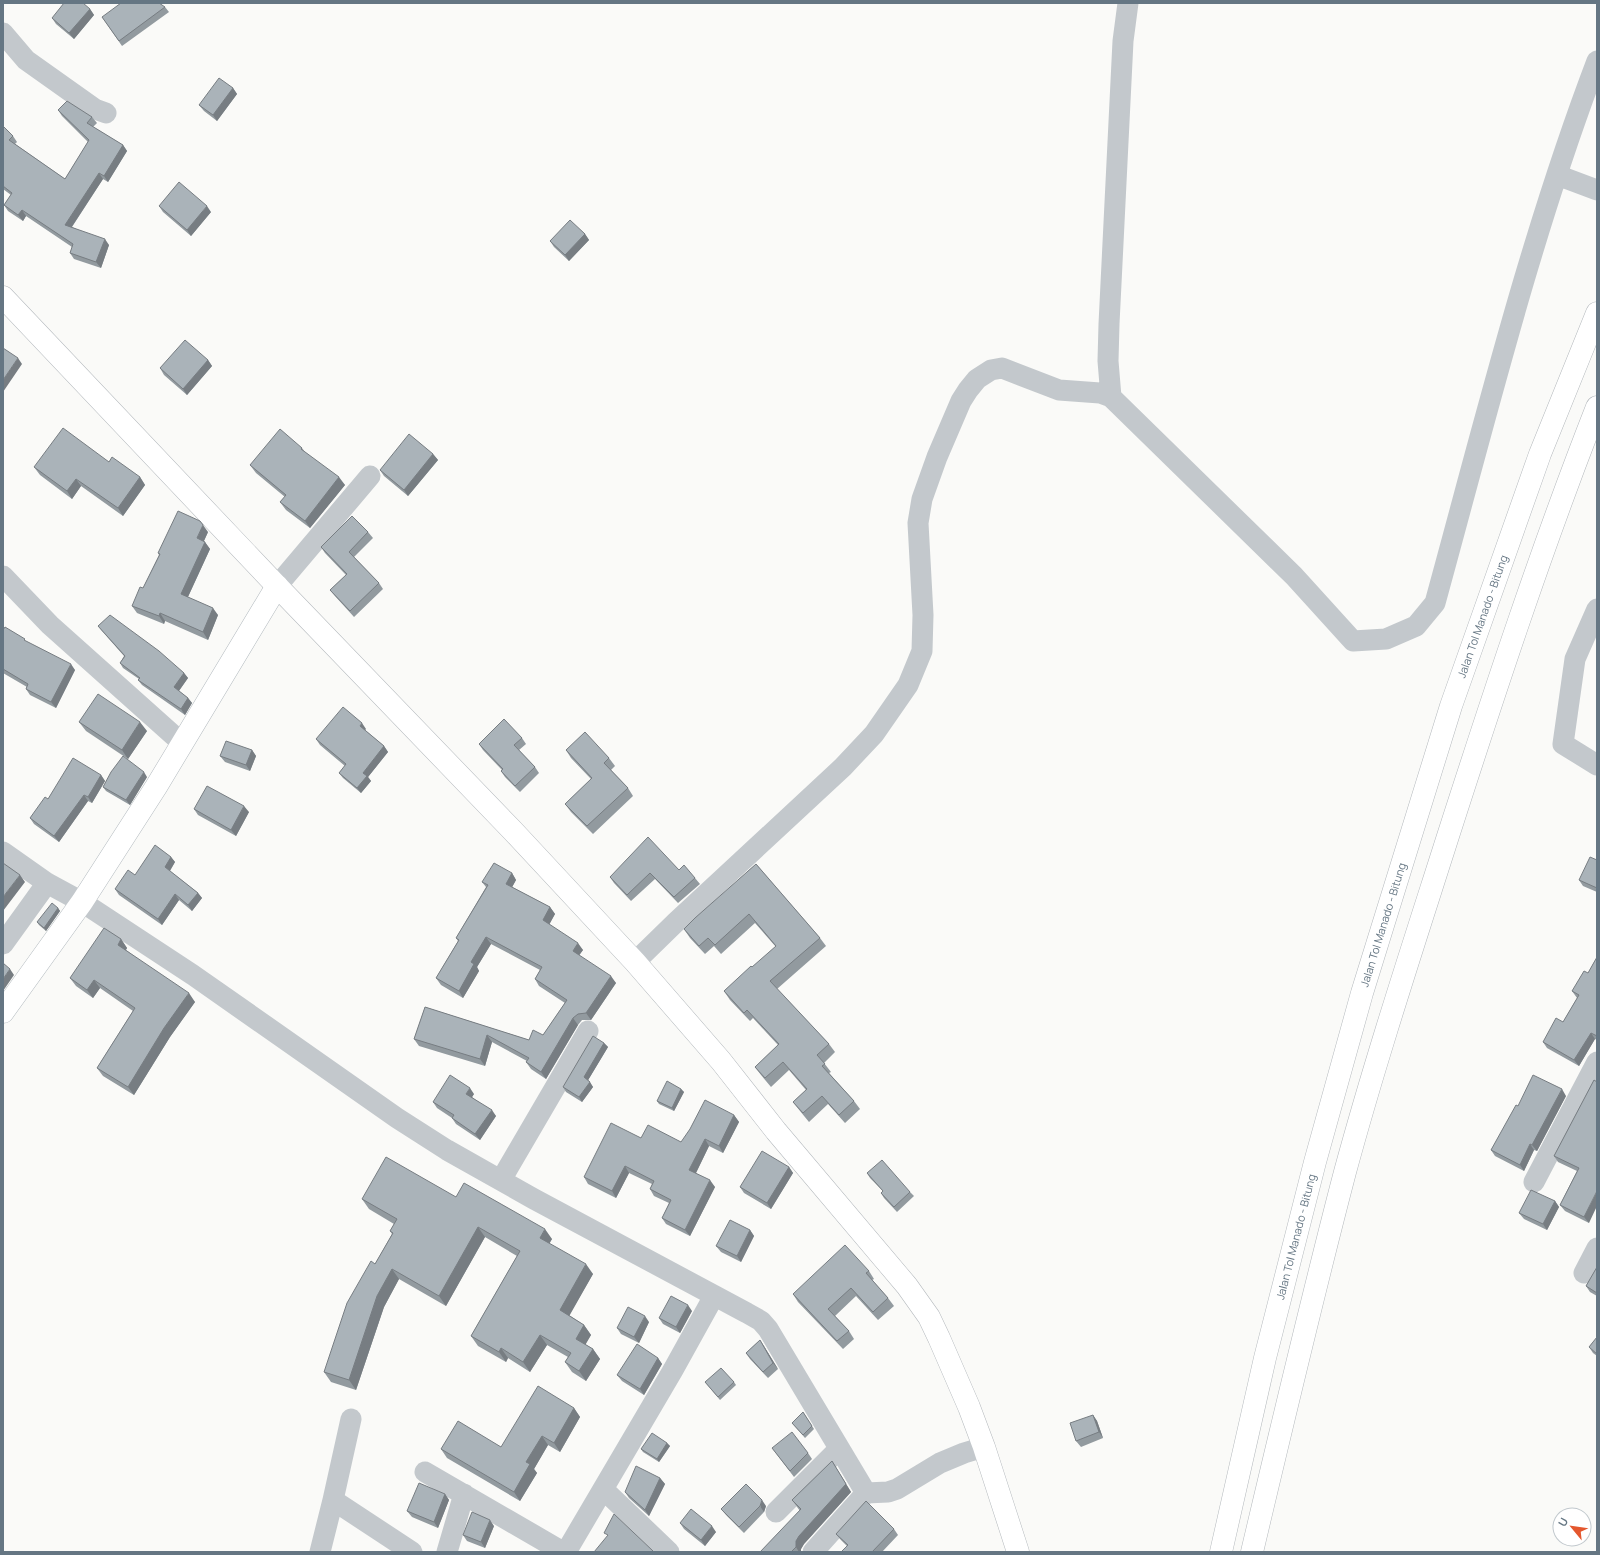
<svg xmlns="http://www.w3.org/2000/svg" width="1600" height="1555" viewBox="0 0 1600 1555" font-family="Manrope,sans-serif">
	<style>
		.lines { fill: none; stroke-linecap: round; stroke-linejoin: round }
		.secondary-casing { stroke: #b3babf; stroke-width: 23 }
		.highway-casing { stroke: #b4b9bd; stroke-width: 23 }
		.street { stroke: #c3c8cc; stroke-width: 21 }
		.secondary { stroke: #fff; stroke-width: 22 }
		.highway { stroke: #fff; stroke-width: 22 }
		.wall { fill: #929a9f }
		.shaded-wall { fill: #777d82 }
		.building { fill: #aab3b9; stroke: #777d82 }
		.labels { text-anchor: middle; stroke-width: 4; stroke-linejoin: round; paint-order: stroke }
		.street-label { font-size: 11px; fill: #657683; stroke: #fff }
	</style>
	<rect width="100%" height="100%" fill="#fafaf8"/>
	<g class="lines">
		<g class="secondary-casing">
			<path id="secondary" d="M3 1012 82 902 156 787 277 586"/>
		</g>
		<g class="highway-casing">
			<g id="highway">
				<path d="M3 297 277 586 513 831 635 962 721 1061 776 1131 907 1286 929 1317 939 1338 969 1407 984 1447 1018 1552"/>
				<path id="s1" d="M1221 1552 1265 1358 1315 1162 1362 993 1451 706 1540 454 1597 313"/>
				<path d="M1252 1552C1282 1425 1312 1298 1345 1172 1376 1058 1413 946 1449 833 1495 690 1542 547 1597 407"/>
			</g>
		</g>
		<path class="street" d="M3 33 26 60 95 109 106 113
			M1557 175 1597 190
			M1111 397 1108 361 1109 324 1123 41 1128 3
			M3 576 50 625 182 743
			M277 586 370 476
			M1597 609 1575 659 1563 744 1597 765
			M3 852 47 883 82 902 193 975 397 1118 447 1150 534 1199 747 1313 761 1321 768 1329 866 1493 888 1492 897 1489 940 1463 964 1453 984 1447
			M3 944 47 883
			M635 962 675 923 843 767 874 734 908 685 922 651 923 615 918 523 922 499 937 457 961 401 968 390 977 379 991 370 1002 368 1059 390 1100 393 1111 397 1294 576 1353 641 1386 639 1416 626 1435 603C1485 421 1530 237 1597 61
			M501 1180 588 1031
			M1534 1182 1597 1062
			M1584 1273 1597 1248
			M425 1472 563 1552
			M603 1489 669 1552
			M333 1500 412 1552
			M776 1512 839 1449
			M320 1552 333 1500 351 1419
			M447 1552 464 1494
			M566 1552 673 1370 714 1296
			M813 1552 866 1493"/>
		<use href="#secondary" class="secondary"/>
		<use href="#highway" class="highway"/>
	</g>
	<path class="wall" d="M165 7 169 12 122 46 102 17Z
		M90 9 94 15 74 39 56 24 52 18Z
		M233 88 237 94 217 121 204 111 199 105Z
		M58 110 92 117 97 123 93 127 123 145 127 151 108 182 103 179 72 227 109 245 101 268 74 259 70 253 72 247 26 216 23 221 8 211 4 205 11 195 3 189V126L13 136 17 142 15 144 65 179 88 142 62 116Z
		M159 206 211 212 191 236 163 212Z
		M585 234 589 240 569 261 554 247 550 241Z
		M208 360 212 366 187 395 164 375 160 368Z
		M302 448 305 452 345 485 310 528 286 510 280 502 285 497 256 473 250 465Z
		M433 454 438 460 408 496 384 476 380 470Z
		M34 467 140 477 145 485 123 516 81 486 72 499 40 475Z
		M208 532 204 541 210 549 188 597 218 615 208 640 165 621 164 624 137 613 132 606 143 588 159 555 158 553Z
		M368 532 373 538 354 557 379 583 383 589 354 617 335 596 330 590 346 575 325 553 321 547Z
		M98 626 184 673 188 678 179 691 188 698 192 703 185 715 142 685 138 680 139 679 123 668 120 663 124 656 102 631Z
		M3 630 27 642 75 670 56 708 30 695 26 689 27 687 3 673Z
		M79 722 147 731 128 759 86 731Z
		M366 729 365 730 384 746 388 752 368 777 371 781 361 793 343 778 339 773 345 766 320 745 316 739Z
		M522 738 526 744 519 750 535 767 539 773 520 792 505 777 501 771 502 770 483 750 479 744Z
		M252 750 256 756 250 771 225 762 220 756Z
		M566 750 609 758 615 766 611 770 628 788 633 796 593 834 571 812 565 804 591 779 571 758Z
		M101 775 105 781 92 803 88 801 59 842 34 824 30 818 48 799Z
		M147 777 130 805 106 791 103 787Z
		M194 809 249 812 236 836 198 815Z
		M171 857 175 862 170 871 198 893 202 898 192 911 179 900 162 925 119 895 115 889 135 875Z
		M1597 860V892L1583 886 1579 880Z
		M756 864 820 938 826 946 777 989 829 1044 835 1052 824 1063 831 1072 829 1073 854 1101 860 1109 845 1123 828 1104 809 1122 800 1111 793 1102 806 1090 789 1070 771 1087 761 1075 755 1067 778 1045 753 1018 750 1021 730 1000 724 991 776 947 755 923 721 954 714 946 705 954 690 938 684 929Z
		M679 870 695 878 700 884 678 903 655 879 631 901 614 883 610 877Z
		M512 873 516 880 512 887 550 907 555 914 549 924 583 950 579 955 616 983 591 1020H582L578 1025 546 1079 531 1069 526 1062 527 1061 492 1042 485 1066 419 1046 414 1039 425 1007 529 1040 543 1035 565 1003 539 986 535 979 540 970 491 944 477 967 479 971 463 998 441 985 436 978 458 941 456 938 486 887 482 882Z
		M58 908 60 911 46 931 39 925 37 922Z
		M121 939 127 948 126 950 195 1002 170 1037 134 1095 103 1076 97 1068 133 1011 100 988 93 998 76 986 70 978Z
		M1597 957V1040L1595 1039 1579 1066 1547 1048 1543 1042 1563 1022 1577 998 1572 991 1588 973Z
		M604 1043 608 1047 588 1080 593 1087 582 1102 566 1092 563 1087Z
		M1594 1080 1589 1223 1565 1211 1560 1205 1577 1171 1558 1162 1554 1156Z
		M681 1089 684 1092 674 1111 659 1104 657 1101Z
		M474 1094 472 1097 496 1116 480 1140 456 1124 452 1118 437 1108 433 1102Z
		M1566 1096 1537 1151 1534 1150 1524 1171 1495 1156 1491 1150 1518 1106Z
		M734 1115 739 1122 723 1153 709 1146 696 1173 715 1187 690 1236 666 1224 662 1218 669 1203 654 1196 650 1189 652 1184 629 1173 616 1198 588 1184 584 1177 641 1138 681 1142Z
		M789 1167 793 1173 771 1209 744 1193 740 1187Z
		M867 1173 910 1192 914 1196 897 1212 884 1198 881 1193 883 1191 870 1178Z
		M456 1197 552 1239 549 1243 593 1274 569 1315 584 1325 591 1335 585 1344 593 1349 600 1359 586 1381 572 1372 565 1362 568 1357 547 1345 530 1372 508 1358 506 1362 478 1346 471 1336 517 1256 485 1237 446 1306 399 1279 384 1307 356 1390 331 1382 324 1372 375 1264 392 1234 390 1231 394 1224 369 1209 362 1199Z
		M1555 1201 1559 1207 1547 1230 1524 1219 1519 1213Z
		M750 1230 754 1236 741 1262 721 1252 716 1246Z
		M1597 1267V1296L1590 1292 1586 1286Z
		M869 1271 874 1279 872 1280 888 1298 894 1306 878 1320 856 1296 835 1316 849 1331 854 1339 843 1349 798 1302 793 1294Z
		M692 1311 680 1333 663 1324 659 1318Z
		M649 1322 639 1343 621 1334 617 1328Z
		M1597 1337V1356L1593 1353 1589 1347Z
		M760 1340 778 1369 768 1378 750 1359 746 1353Z
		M658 1358 662 1364 644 1395 622 1381 617 1375Z
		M705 1382H734L736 1385 720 1400Z
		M574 1408 580 1417 560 1452 548 1445 534 1469 537 1473 520 1501 447 1458 441 1449 501 1447Z
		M803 1412 814 1429 805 1438 792 1423Z
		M1093 1415 1097 1421 1103 1438 1081 1447 1076 1441Z
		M667 1443 670 1446 659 1462 643 1452 641 1449Z
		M772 1448 808 1453 812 1459 794 1477Z
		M832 1461 851 1492 804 1544 801 1549V1552H760L800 1511 792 1500Z
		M660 1478 665 1484 649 1516 629 1498 625 1492Z
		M445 1494 449 1500 438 1528 412 1517 407 1511Z
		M766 1506 764 1512 744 1533 726 1515 721 1509Z
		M680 1523 716 1532 705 1546 684 1529Z
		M494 1526 485 1548 467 1541 463 1535Z
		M894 1529 898 1535 882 1552H841L847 1546 840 1539 836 1534Z"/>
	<path class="shaded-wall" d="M90 9 94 15 74 39 69 33Z
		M233 88 237 94 217 121 213 115Z
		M123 145 127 151 108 182 104 176Z
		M99 173 103 179 69 231 65 225Z
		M207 206 211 212 191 236 187 230Z
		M22 210 26 216 23 221 18 215Z
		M585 234 589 240 569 261 565 255Z
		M105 239 109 245 101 268 96 262Z
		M18 358 22 364 3 392V380Z
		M208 360 212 366 187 395 183 389Z
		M433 454 438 460 408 496 404 490Z
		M140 477 145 485 123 516 118 508Z
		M339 477 345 485 310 528 305 521Z
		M76 479 81 486 72 499 67 491Z
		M203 525 208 532 202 545 197 538Z
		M205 542 210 549 186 601 181 594Z
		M213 608 218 615 208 640 203 632Z
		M160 613 165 621 164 624 159 616Z
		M71 664 75 670 56 708 51 702Z
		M184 673 188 678 178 692 174 687Z
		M188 698 192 703 185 715 181 709Z
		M140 722 147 731 128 759 122 750Z
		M362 723 366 729 363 732 360 726Z
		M384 746 388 752 368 777 371 781 361 793 357 788 363 773Z
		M252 750 256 756 250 771 246 765Z
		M144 772 147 777 130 805 126 800Z
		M101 775 105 781 92 803 88 797Z
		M84 795 88 801 59 842 54 836Z
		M244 806 249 812 236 836 231 830Z
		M171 857 175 862 169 872 165 867Z
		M512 873 516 880 510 891 506 884Z
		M20 875 25 882 3 911V897Z
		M198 893 202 898 192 911 188 905Z
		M175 894 179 900 162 925 158 919Z
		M550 907 555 914 548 927 543 920Z
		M58 908 60 911 46 931 44 928Z
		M486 937 491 944 477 967 479 971 463 998 459 991 471 962Z
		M121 939 127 948 124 953 118 945Z
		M578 943 583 950 578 957 573 951Z
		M10 969 14 975 3 991V979Z
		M611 976 616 983 591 1020 586 1013Z
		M94 980 100 988 93 998 87 990Z
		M189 993 195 1002 170 1037 134 1095 128 1087 164 1028Z
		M573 1018 578 1025 546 1079 541 1072Z
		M1591 1033 1595 1039 1579 1066 1574 1060Z
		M487 1035 492 1042 485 1066 480 1059Z
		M604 1043 608 1047 587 1082 584 1077Z
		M590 1082 593 1087 582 1102 579 1097Z
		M470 1088 474 1094 470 1100 466 1094Z
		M681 1089 684 1092 674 1111 672 1108Z
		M1562 1089 1566 1096 1537 1151 1532 1145Z
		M492 1110 496 1116 480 1140 475 1134Z
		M734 1115 739 1122 723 1153 719 1146Z
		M705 1139 709 1146 694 1177 689 1170Z
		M1530 1144 1534 1150 1524 1171 1520 1165Z
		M625 1166 629 1173 616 1198 612 1191Z
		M789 1167 793 1173 771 1209 767 1203Z
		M710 1180 715 1187 690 1236 685 1230Z
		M1597 1191V1206L1589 1223 1584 1217Z
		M1555 1201 1559 1207 1547 1230 1543 1224Z
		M478 1227 485 1237 446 1306 439 1296Z
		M545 1229 552 1239 547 1248 540 1238Z
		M750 1230 754 1236 741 1262 737 1256Z
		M586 1264 593 1274 567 1320 560 1310Z
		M392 1269 399 1279 384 1307 356 1390 349 1380 377 1296Z
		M688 1305 692 1311 680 1333 676 1327Z
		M645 1316 649 1322 639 1343 634 1337Z
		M584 1325 591 1335 583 1349 576 1339Z
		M540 1335 547 1345 530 1372 523 1362Z
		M760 1340 764 1346 778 1369 773 1363Z
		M501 1348 508 1358 506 1362 499 1352Z
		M593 1349 600 1359 586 1381 579 1371Z
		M658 1358 662 1364 644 1395 640 1389Z
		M574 1408 580 1417 560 1452 554 1443Z
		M1093 1415 1097 1421 1103 1438 1099 1432Z
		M542 1436 548 1445 534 1469 537 1473 520 1501 514 1492 526 1462Z
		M667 1443 670 1446 659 1462 657 1459Z
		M832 1461 851 1492 804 1544 801 1549V1552H799L796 1547V1541Z
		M660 1478 665 1484 649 1516 645 1510Z
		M445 1494 449 1500 438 1528 434 1522Z
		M762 1500 766 1506 764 1512 760 1506Z
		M490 1520 494 1526 485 1548 481 1542Z
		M712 1526 716 1532 705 1546 701 1540Z"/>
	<path class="building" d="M64 3H83L90 9 69 33 52 18Z
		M121 3H159L165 7 119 41 102 17Z
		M219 78 233 88 213 115 199 105Z
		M67 101 92 117 87 123 123 145 104 176 99 173 65 225 105 239 96 262 70 253 73 244 22 210 18 215 4 205 12 193 3 186V126L13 136 9 140 65 179 89 140 58 110Z
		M179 182 207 206 187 230 159 206Z
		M570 220 585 234 565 255 550 241Z
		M185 340 208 360 183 389 160 368Z
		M3 348 18 358 3 380Z
		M63 428 109 462 112 457 140 477 118 508 76 479 67 491 34 467Z
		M280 429 302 448 301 449 339 477 305 521 280 502 286 495 250 465Z
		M409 434 433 454 404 490 380 470Z
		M178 511 200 521 203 525 197 538 205 542 181 594 213 608 203 632 160 613 159 616 132 606 140 587 143 588 160 554 158 553Z
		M352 516 368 532 349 552 379 583 350 611 330 590 347 574 321 547Z
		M110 615 159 651 184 673 174 687 188 698 181 709 138 680 140 678 120 663 125 656 98 626Z
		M5 627 25 639 24 640 71 664 51 702 26 689 28 684 3 669V630Z
		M98 694 140 722 122 750 79 722Z
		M343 707 362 723 360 726 384 746 363 773 367 776 357 788 339 773 346 764 316 739Z
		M504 719 522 738 514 745 535 767 515 786 501 771 503 769 479 744Z
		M585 732 609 758 604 763 628 788 587 826 565 804 592 778 566 750Z
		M226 741 252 750 246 765 220 756Z
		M123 756 144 772 126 800 103 787 111 772Z
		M73 758 101 775 88 797 84 795 54 836 30 818 45 797 48 799Z
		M207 786 244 806 231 830 194 809Z
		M648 837 679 870 684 865 695 878 674 897 650 873 627 895 610 877Z
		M155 845 171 857 165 867 198 893 188 905 175 894 158 919 115 889 128 870 135 875Z
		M1590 857 1597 860V888L1579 880Z
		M3 863 20 875 3 897Z
		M494 863 512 873 506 884 550 907 543 920 578 943 573 951 611 976 586 1013 578 1014 573 1018 541 1072 526 1062 529 1058 487 1035 480 1059 414 1039 425 1007 529 1040 533 1030 543 1035 567 1000 535 979 542 967 486 937 471 962 474 964 459 991 436 978 459 940 456 938 488 885 482 882Z
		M756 864 820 938 770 981 829 1044 817 1055 825 1064 822 1066 854 1101 839 1115 822 1096 803 1113 793 1102 807 1089 783 1062 765 1078 755 1067 779 1044 747 1010 744 1013 724 991 751 966 752 967 776 946 749 914 715 945 708 938 699 946 684 929 695 918Z
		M52 903 58 908 44 928 37 922Z
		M104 928 121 939 118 945 189 993 164 1028 128 1087 97 1068 135 1008 94 980 87 990 70 978Z
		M1597 957V1036L1591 1033 1574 1060 1543 1042 1556 1018 1563 1022 1579 995 1572 991 1584 971 1588 973Z
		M3 963 10 969 3 979Z
		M593 1036 604 1043 584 1077 590 1082 579 1097 563 1087Z
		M450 1075 470 1088 466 1094 492 1110 475 1134 452 1118 454 1115 433 1102Z
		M1533 1075 1562 1089 1532 1145 1530 1144 1520 1165 1491 1150 1516 1105 1518 1106Z
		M1594 1080 1597 1082V1191L1584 1217 1560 1205 1579 1168 1554 1156Z
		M667 1081 681 1089 672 1108 657 1101Z
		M705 1100 734 1115 719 1146 705 1139 689 1170 710 1180 685 1230 662 1218 671 1200 650 1189 654 1181 625 1166 612 1191 584 1177 611 1123 641 1138 648 1125 681 1142 690 1129Z
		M762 1151 789 1167 767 1203 740 1187Z
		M386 1157 456 1197 464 1183 545 1229 540 1238 586 1264 560 1310 584 1325 576 1339 593 1349 579 1371 565 1362 571 1353 540 1335 523 1362 501 1348 499 1352 471 1336 520 1251 478 1227 439 1296 392 1269 377 1296 349 1380 324 1372 347 1303 371 1261 375 1264 393 1233 390 1231 397 1219 362 1199Z
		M882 1160 910 1192 894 1207 881 1193 883 1191 867 1173Z
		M1531 1190 1555 1201 1543 1224 1519 1213Z
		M730 1220 750 1230 737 1256 716 1246Z
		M845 1245 869 1271 866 1273 888 1298 873 1312 851 1288 828 1309 849 1331 837 1341 793 1294Z
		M1597 1267V1293L1586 1286Z
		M671 1296 688 1305 676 1327 659 1318Z
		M628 1307 645 1316 634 1337 617 1328Z
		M1597 1337V1354L1589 1347Z
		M760 1340 773 1363 763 1372 746 1353Z
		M637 1344 658 1358 640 1389 617 1375Z
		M721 1368 734 1382 718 1397 705 1382Z
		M538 1386 574 1408 554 1443 542 1436 526 1462 530 1464 514 1492 441 1449 458 1421 501 1447Z
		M803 1412 812 1426 803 1435 792 1423Z
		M1093 1415 1099 1432 1076 1441 1070 1423Z
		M792 1432 808 1453 790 1471 772 1448Z
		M652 1433 667 1443 657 1459 641 1449Z
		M832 1461 846 1484 799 1536 796 1541V1547L791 1552H760L801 1509 792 1500Z
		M636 1466 660 1478 645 1510 625 1492Z
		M419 1483 445 1494 434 1522 407 1511Z
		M746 1484 762 1500 760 1506 739 1527 721 1509Z
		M866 1501 894 1529 872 1552H841L848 1545 836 1534Z
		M691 1509 712 1526 701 1540 680 1523Z
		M472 1512 490 1520 481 1542 463 1535Z
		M614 1514 653 1551V1552H627L626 1551 625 1552H594L608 1535 604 1533Z"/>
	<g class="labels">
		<g class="street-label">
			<text dy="4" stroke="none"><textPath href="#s1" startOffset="972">Jalan Tol Manado - Bitung</textPath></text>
			<text dy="4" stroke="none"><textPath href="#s1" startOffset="648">Jalan Tol Manado - Bitung</textPath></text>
			<text dy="4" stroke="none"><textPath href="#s1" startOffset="324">Jalan Tol Manado - Bitung</textPath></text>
		</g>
	</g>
	<rect width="1600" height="1555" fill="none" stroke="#657683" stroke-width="8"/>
	<g transform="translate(1572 1527) rotate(299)"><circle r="19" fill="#ffffff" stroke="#c1c8cd"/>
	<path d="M0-3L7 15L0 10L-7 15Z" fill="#e4572e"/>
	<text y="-6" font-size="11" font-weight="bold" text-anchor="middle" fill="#657683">U</text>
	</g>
</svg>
